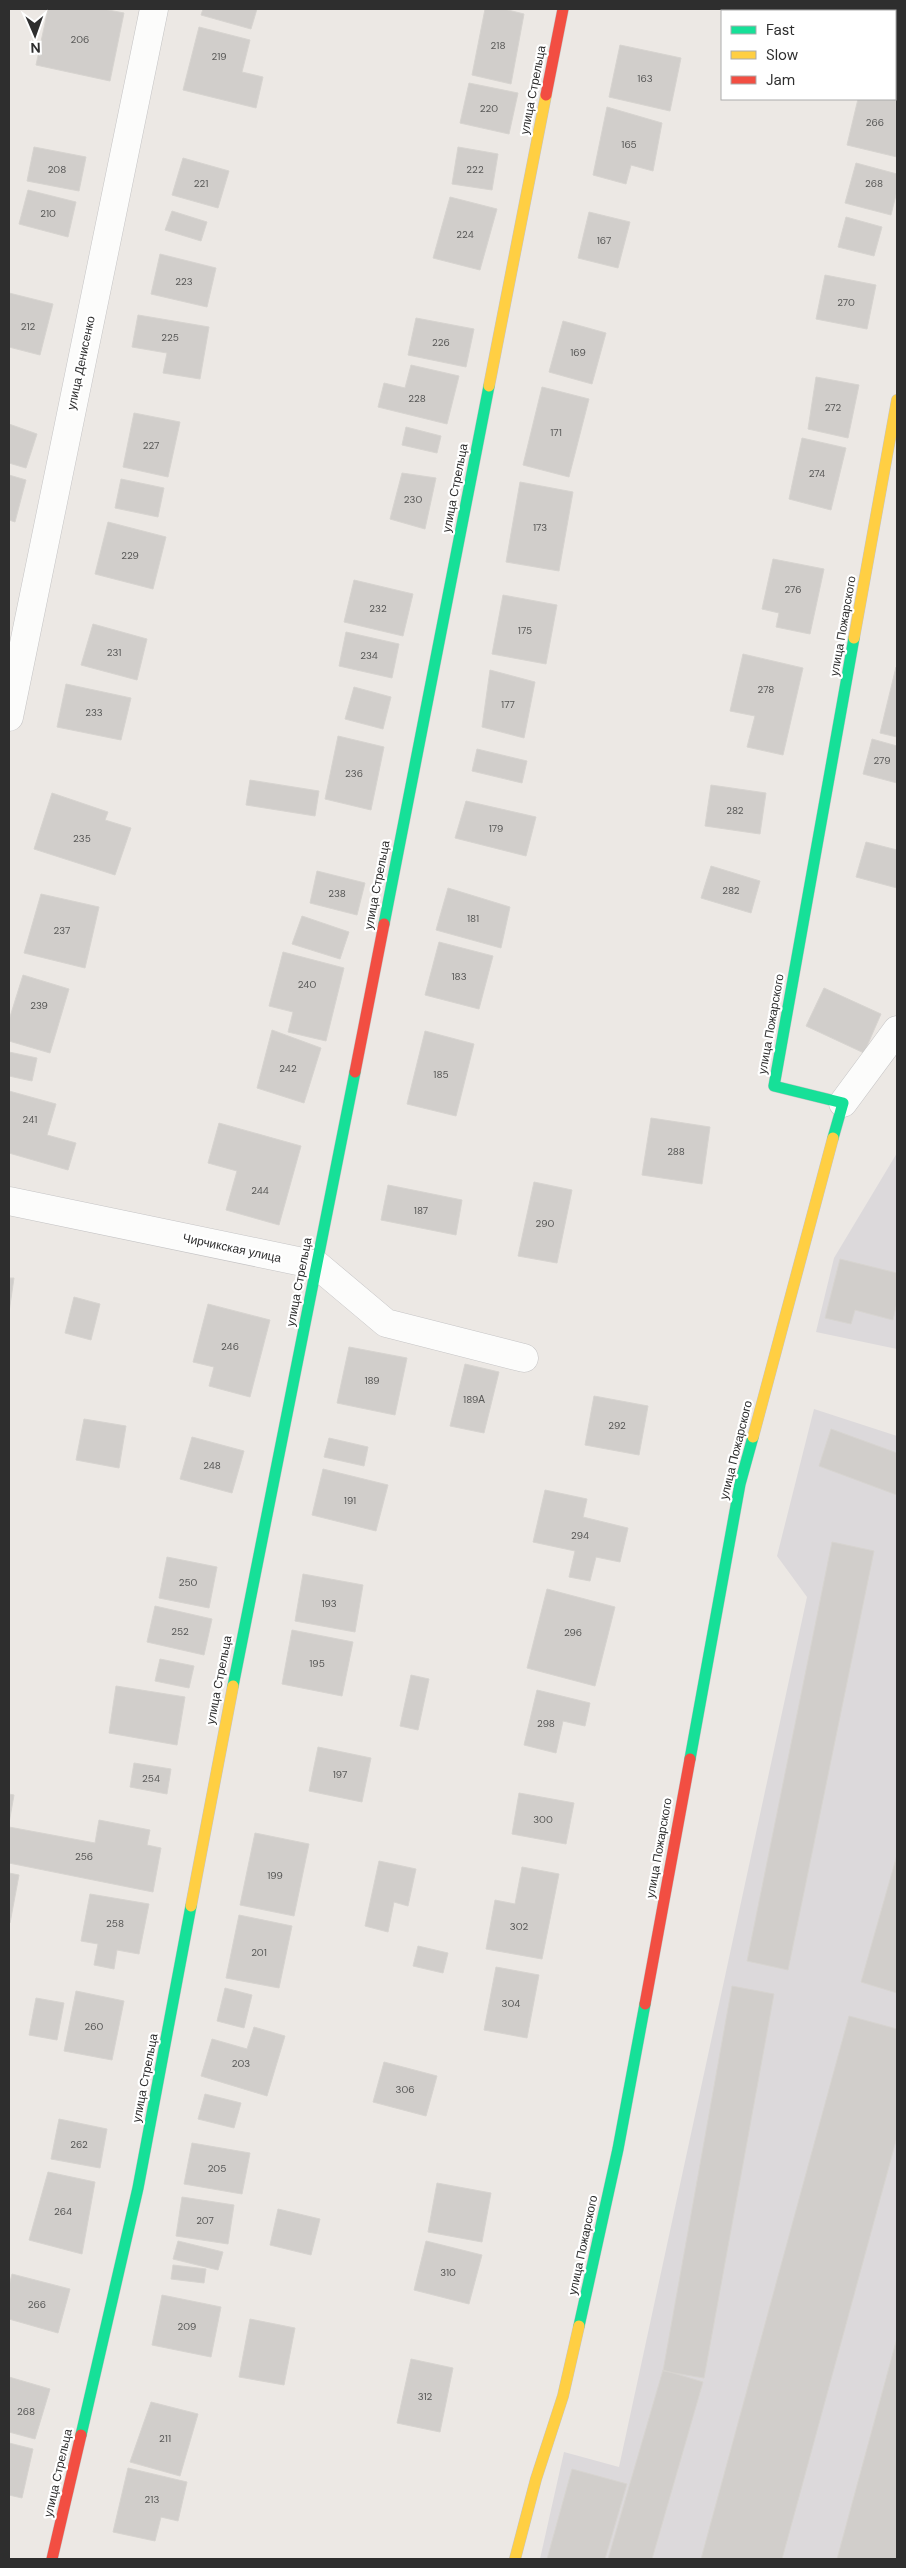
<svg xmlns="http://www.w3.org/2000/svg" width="906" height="2568" viewBox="0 0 906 2568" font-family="'DM Sans',sans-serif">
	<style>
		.industrial { fill: #dcd9db }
		.building { fill: #d1cecb; stroke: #d7d4d0 }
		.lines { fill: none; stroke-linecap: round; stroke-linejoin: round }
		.street-casing { stroke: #c5c4c5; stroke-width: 29 }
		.fast-casing { stroke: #c5c4c5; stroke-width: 12 }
		.slow-casing { stroke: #c5c4c5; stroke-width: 12 }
		.jam-casing { stroke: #c5c4c5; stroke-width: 12 }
		.street { stroke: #fcfcfb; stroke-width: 28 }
		.fast { stroke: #16e098; stroke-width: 11 }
		.slow { stroke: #ffcf43; stroke-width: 11 }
		.jam { stroke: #f24e42; stroke-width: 11 }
		.labels { text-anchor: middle; stroke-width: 4.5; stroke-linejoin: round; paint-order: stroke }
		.number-label { font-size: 10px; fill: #585857 }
		.street-label { font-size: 12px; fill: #2e2e2e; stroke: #fff }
	</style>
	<rect width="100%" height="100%" fill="#ece8e4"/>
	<path class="industrial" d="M897 1153V1349L816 1332 834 1258Z
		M814 1409 897 1436V2559H540L564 2452 619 2467 807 1597 777 1556Z"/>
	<path class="building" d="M48 9H103L124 13 110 81 36 65Z
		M203 9H257L251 29 201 15Z
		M485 9H504L524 14 511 84 472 75Z
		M872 9H897V46L895 45V11H871Z
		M199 27 250 40 242 72 263 77 256 108 183 90Z
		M620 45 681 58 670 111 609 97Z
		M469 83 518 93 509 134 460 123Z
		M895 97H897V157L847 145 858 99H895Z
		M607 107 662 123 653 171 631 165 626 184 593 175Z
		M34 147 86 157 79 191 27 181Z
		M458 147 498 154 492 190 452 184Z
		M183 158 229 171 218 208 172 195Z
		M856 163 897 174V191L891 215 845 203Z
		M28 190 76 202 68 237 19 224Z
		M450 197 497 209 480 270 433 258Z
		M172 211 207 222 201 241 165 230Z
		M589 212 630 222 618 268 578 258Z
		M846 217 882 227 874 256 838 247Z
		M160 254 216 268 207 307 151 294Z
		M825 275 876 285 867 329 816 319Z
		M9 293 53 304 40 355 9 347Z
		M138 315 209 327 200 379 163 373 167 353 132 347Z
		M416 318 474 329 466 367 408 355Z
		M563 321 606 333 592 384 549 372Z
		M411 365 459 376 447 424 378 407 384 383 405 388Z
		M816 377 859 385 848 438 808 429Z
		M542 387 589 399 569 477 523 465Z
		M134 413 180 422 168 477 123 467Z
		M9 424 37 434 26 468 9 463Z
		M406 427 441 436 437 453 402 445Z
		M802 438 846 448 831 510 789 499Z
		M402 473 436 478 425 529 390 519Z
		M9 475 26 480 15 522 9 520Z
		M121 479 164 488 158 517 115 508Z
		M520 482 573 492 559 571 506 562Z
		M108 522 166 537 153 589 95 574Z
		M773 559 824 569 810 634 776 627 779 613 762 609Z
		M354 580 413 594 403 636 344 622Z
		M503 595 557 605 546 664 492 654Z
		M93 624 147 639 137 680 81 665Z
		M346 632 399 644 392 678 339 666Z
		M743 654 803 668 783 755 747 747 755 716 730 711Z
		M896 667H897V737L880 733Z
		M490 670 535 682 524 738 482 727Z
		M66 684 131 698 121 740 57 727Z
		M354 687 391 697 383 729 345 719Z
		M338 736 384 747 371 810 325 799Z
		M872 739 897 746V783L863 774Z
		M477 749 527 761 522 783 472 771Z
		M250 780 319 791 315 816 246 805Z
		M711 785 766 793 760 834 705 826Z
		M52 793 108 812 105 820 131 828 115 875 34 849Z
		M466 801 536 817 526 856 455 838Z
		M866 842 897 850V888L856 877Z
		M711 866 760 881 751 913 701 898Z
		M317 871 365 883 357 915 310 903Z
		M448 888 510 907 501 948 436 930Z
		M41 894 99 907 85 968 24 953Z
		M302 916 349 932 340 959 292 944Z
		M439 942 493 956 479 1009 425 995Z
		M283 952 344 968 326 1041 288 1032 293 1012 269 1006Z
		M23 975 69 989 50 1053 9 1041V1020Z
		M824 988 881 1014 864 1053 806 1026Z
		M272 1030 321 1048 304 1103 257 1088Z
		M425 1031 474 1044 456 1116 407 1104Z
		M9 1052 37 1058 32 1081 9 1076Z
		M9 1091 56 1104 47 1135 76 1143 68 1170 9 1153Z
		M651 1118 710 1127 702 1184 642 1175Z
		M219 1123 301 1146 279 1225 226 1210 237 1171 208 1163Z
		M534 1182 572 1190 557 1263 518 1256Z
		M388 1185 462 1200 456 1235 381 1220Z
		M840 1259 897 1273V1302L893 1320 855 1310 851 1324 825 1318Z
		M9 1278H14L9 1312Z
		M74 1297 100 1304 91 1340 65 1333Z
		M208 1304 270 1320 250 1397 209 1386 214 1367 193 1362Z
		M349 1347 407 1358 395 1415 337 1403Z
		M465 1364 499 1372 484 1433 450 1426Z
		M594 1396 648 1406 639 1455 585 1445Z
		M84 1419 126 1426 119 1468 76 1460Z
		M831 1429 897 1453V1495L819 1466Z
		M192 1437 244 1451 232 1493 180 1479Z
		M329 1438 368 1447 364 1466 324 1457Z
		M323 1469 388 1485 376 1531 312 1515Z
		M545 1490 587 1499 583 1517 628 1528 620 1562 596 1557 590 1581 569 1577 575 1551 533 1542Z
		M832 1542 874 1551 788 1970 747 1961Z
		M167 1557 217 1567 209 1608 159 1598Z
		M303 1574 363 1585 355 1632 295 1621Z
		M547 1589 615 1607 595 1686 527 1668Z
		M155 1606 212 1619 204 1655 147 1642Z
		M292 1630 353 1642 342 1696 282 1684Z
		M160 1659 194 1666 189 1688 155 1681Z
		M411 1675 429 1679 418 1730 400 1726Z
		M116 1686 185 1697 177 1745 109 1733Z
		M537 1690 590 1703 585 1726 563 1721 556 1753 524 1745Z
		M318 1747 371 1758 362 1802 309 1791Z
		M134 1763 171 1769 167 1794 130 1787Z
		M519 1793 574 1803 566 1844 512 1834Z
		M9 1794 14 1795 9 1823Z
		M99 1820 150 1830 147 1845 161 1848 153 1892 9 1863V1827L95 1843Z
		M255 1833 309 1844 294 1916 240 1905Z
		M897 1855V1993L861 1982Z
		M379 1861 416 1869 408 1906 394 1902 388 1932 365 1926Z
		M522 1867 559 1874 542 1959 486 1949 495 1900 515 1904Z
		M9 1873 19 1875 10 1923H9Z
		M90 1894 149 1904 139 1954 117 1950 114 1969 94 1965 98 1944 81 1941Z
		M239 1915 292 1926 279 1988 226 1978Z
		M418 1946 448 1953 443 1973 413 1966Z
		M496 1967 539 1975 527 2038 484 2030Z
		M732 1986 774 1994 704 2378 663 2371Z
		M225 1988 252 1995 244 2028 217 2021Z
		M76 1991 124 2001 112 2060 64 2051Z
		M36 1998 64 2003 57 2040 29 2035Z
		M849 2016 897 2029V2137L782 2559H701Z
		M254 2027 285 2036 267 2096 201 2076 212 2039 247 2049Z
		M384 2062 437 2076 426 2116 373 2102Z
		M205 2094 241 2103 234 2128 198 2119Z
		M59 2119 107 2129 100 2168 51 2159Z
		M192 2143 250 2153 242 2194 184 2184Z
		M48 2172 95 2182 82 2254 29 2240Z
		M437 2183 491 2193 482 2242 428 2232Z
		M182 2197 234 2205 228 2244 176 2236Z
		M278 2209 320 2219 311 2255 270 2245Z
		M178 2241 223 2252 218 2270 173 2259Z
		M426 2241 482 2255 469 2304 414 2290Z
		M173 2265 206 2269 204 2283 171 2279Z
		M12 2274 70 2289 58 2333 9 2319V2286Z
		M162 2295 221 2307 211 2357 152 2345Z
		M250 2319 295 2328 284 2385 239 2377Z
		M897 2338V2559H837Z
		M411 2359 453 2368 440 2432 397 2423Z
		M663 2370 703 2382 652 2559H608Z
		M9 2377 50 2389 35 2439 9 2432Z
		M151 2402 198 2414 180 2476 130 2462Z
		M9 2443 33 2449 22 2498 9 2495Z
		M128 2468 187 2482 178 2521 161 2517 155 2541 113 2532Z
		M572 2469 627 2484 605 2559H547Z"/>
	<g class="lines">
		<g class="street-casing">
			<path id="street" d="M9 717 154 9
				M843 1103 897 1030
				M9 1201 317 1265 386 1323 524 1358"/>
		</g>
		<g class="fast-casing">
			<path id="fast" d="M384 924 489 386
				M833 1138 843 1103 774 1086 854 638
				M233 1686 355 1072
				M690 1759 740 1484 753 1437
				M579 2326 618 2149 645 2004
				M81 2435 138 2188 191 1906"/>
		</g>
		<g class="slow-casing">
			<path id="slow" d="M489 386 546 95
				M854 638 897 400
				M753 1437 833 1138
				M191 1906 233 1686
				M515 2559 536 2479 563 2396 579 2326"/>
		</g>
		<g class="jam-casing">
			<path id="jam" d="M546 95 563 9
				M355 1072 384 924
				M645 2004 690 1759
				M52 2559 81 2435"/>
		</g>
		<use href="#street" class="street"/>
		<use href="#fast" class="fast"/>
		<use href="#slow" class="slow"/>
		<use href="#jam" class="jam"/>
	</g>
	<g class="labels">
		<g class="number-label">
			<text x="80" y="43">206</text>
			<text x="498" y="49">218</text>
			<text x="219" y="60">219</text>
			<text x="645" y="82">163</text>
			<text x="489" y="112">220</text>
			<text x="875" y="126">266</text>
			<text x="629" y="148">165</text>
			<text x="57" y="173">208</text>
			<text x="475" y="173">222</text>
			<text x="201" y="187">221</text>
			<text x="874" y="187">268</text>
			<text x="48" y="217">210</text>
			<text x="465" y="238">224</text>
			<text x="604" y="244">167</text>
			<text x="184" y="285">223</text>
			<text x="846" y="306">270</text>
			<text x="28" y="330">212</text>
			<text x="170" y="341">225</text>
			<text x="441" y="346">226</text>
			<text x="578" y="356">169</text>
			<text x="417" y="402">228</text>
			<text x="833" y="411">272</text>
			<text x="556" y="436">171</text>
			<text x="151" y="449">227</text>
			<text x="817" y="477">274</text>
			<text x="413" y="503">230</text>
			<text x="540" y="531">173</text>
			<text x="130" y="559">229</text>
			<text x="793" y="593">276</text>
			<text x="378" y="612">232</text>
			<text x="525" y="634">175</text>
			<text x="114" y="656">231</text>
			<text x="369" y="659">234</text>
			<text x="766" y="693">278</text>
			<text x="508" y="708">177</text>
			<text x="94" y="716">233</text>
			<text x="882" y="764">279</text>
			<text x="354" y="777">236</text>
			<text x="735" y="814">282</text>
			<text x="496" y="832">179</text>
			<text x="82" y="842">235</text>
			<text x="731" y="894">282</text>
			<text x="337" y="897">238</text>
			<text x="473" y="922">181</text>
			<text x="62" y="934">237</text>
			<text x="459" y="980">183</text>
			<text x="307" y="988">240</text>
			<text x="39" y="1009">239</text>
			<text x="288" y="1072">242</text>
			<text x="441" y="1078">185</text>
			<text x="30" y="1123">241</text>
			<text x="676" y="1155">288</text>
			<text x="260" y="1194">244</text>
			<text x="421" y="1214">187</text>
			<text x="545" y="1227">290</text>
			<text x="230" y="1350">246</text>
			<text x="372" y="1384">189</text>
			<text x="474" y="1403">189А</text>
			<text x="617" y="1429">292</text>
			<text x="212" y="1469">248</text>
			<text x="350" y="1504">191</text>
			<text x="580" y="1539">294</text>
			<text x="188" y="1586">250</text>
			<text x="329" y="1607">193</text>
			<text x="180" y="1635">252</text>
			<text x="573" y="1636">296</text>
			<text x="317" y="1667">195</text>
			<text x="546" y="1727">298</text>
			<text x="340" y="1778">197</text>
			<text x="151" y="1782">254</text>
			<text x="543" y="1823">300</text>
			<text x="84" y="1860">256</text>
			<text x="275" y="1879">199</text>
			<text x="115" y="1927">258</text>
			<text x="519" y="1930">302</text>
			<text x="259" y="1956">201</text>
			<text x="511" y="2007">304</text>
			<text x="94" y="2030">260</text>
			<text x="241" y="2067">203</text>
			<text x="405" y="2093">306</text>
			<text x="79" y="2148">262</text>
			<text x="217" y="2172">205</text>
			<text x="63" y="2215">264</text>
			<text x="205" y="2224">207</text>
			<text x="448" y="2276">310</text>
			<text x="37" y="2308">266</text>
			<text x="187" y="2330">209</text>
			<text x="425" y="2400">312</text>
			<text x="26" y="2415">268</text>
			<text x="165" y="2442">211</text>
			<text x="152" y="2503">213</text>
		</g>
		<g class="street-label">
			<text transform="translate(533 90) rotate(-79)" y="4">улица Стрельца</text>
			<text transform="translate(81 363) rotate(-78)" y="4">улица Денисенко</text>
			<text transform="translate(455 488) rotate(-79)" y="4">улица Стрельца</text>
			<text transform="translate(843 626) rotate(-80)" y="4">улица Пожарского</text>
			<text transform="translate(377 885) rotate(-79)" y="4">улица Стрельца</text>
			<text transform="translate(771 1024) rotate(-80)" y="4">улица Пожарского</text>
			<text transform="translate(232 1248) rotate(12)" y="4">Чирчикская улица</text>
			<text transform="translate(299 1282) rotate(-79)" y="4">улица Стрельца</text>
			<text transform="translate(736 1450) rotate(-76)" y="4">улица Пожарского</text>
			<text transform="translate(219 1680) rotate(-79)" y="4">улица Стрельца</text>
			<text transform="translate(659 1848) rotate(-80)" y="4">улица Пожарского</text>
			<text transform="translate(145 2078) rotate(-79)" y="4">улица Стрельца</text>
			<text transform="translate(583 2245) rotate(-78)" y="4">улица Пожарского</text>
			<text transform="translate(58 2473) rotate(-77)" y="4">улица Стрельца</text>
		</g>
	</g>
	<rect width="906" height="2568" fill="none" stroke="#2e2e2e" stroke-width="20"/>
	<rect x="721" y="10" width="175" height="90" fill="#ffffff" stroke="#ababab"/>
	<rect x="731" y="26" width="25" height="8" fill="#16e098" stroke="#ababab"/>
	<text x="766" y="35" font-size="15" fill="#2e2e2e">Fast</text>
	<rect x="731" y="51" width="25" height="8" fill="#ffcf43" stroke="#ababab"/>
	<text x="766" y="60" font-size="15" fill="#2e2e2e">Slow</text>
	<rect x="731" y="76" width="25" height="8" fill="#f24e42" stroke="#ababab"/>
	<text x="766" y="85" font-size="15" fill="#2e2e2e">Jam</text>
	<g transform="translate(35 35) rotate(178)" stroke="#ffffff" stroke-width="4" paint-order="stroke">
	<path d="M0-4L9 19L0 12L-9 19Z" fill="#2e2e2e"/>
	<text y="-8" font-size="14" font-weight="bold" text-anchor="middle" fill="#2e2e2e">N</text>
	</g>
</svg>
